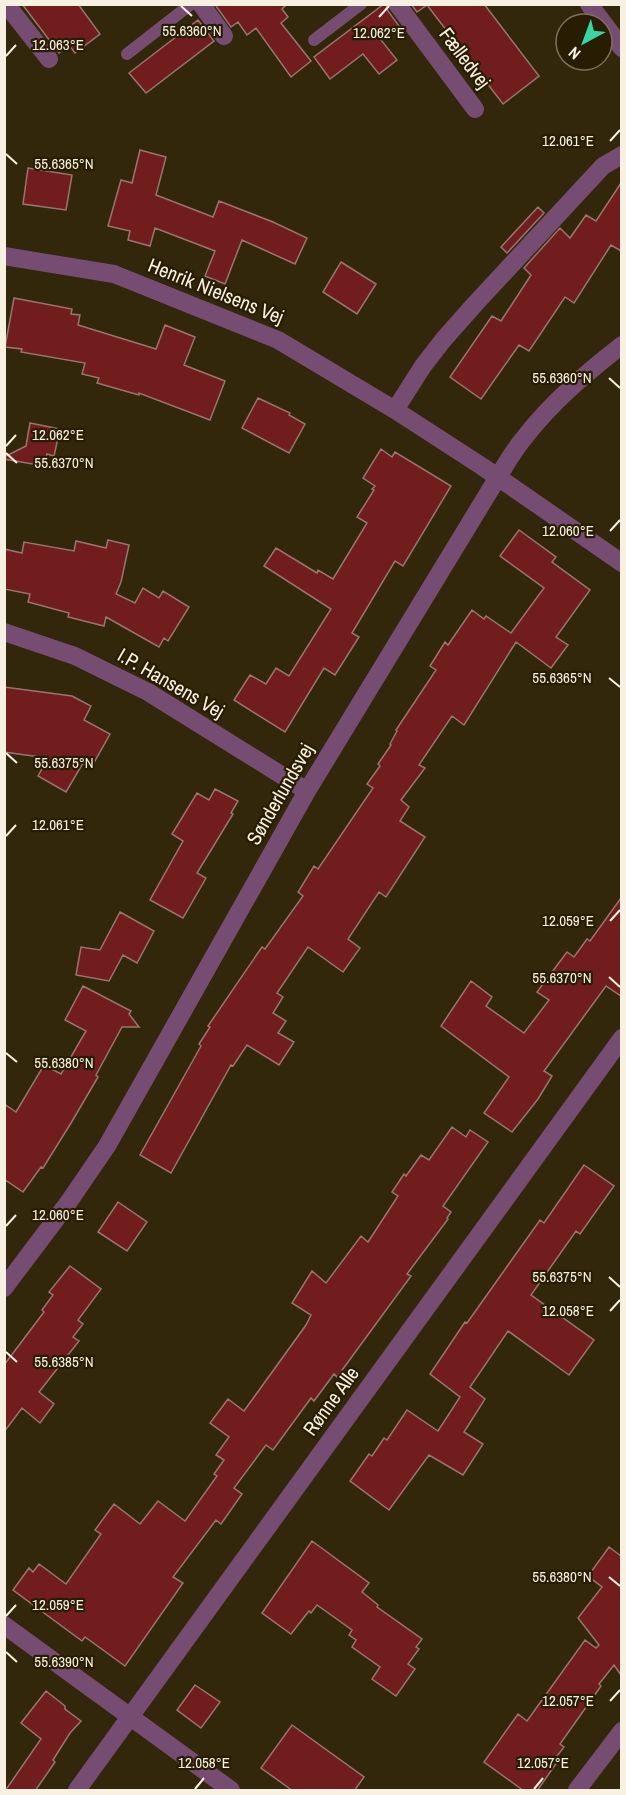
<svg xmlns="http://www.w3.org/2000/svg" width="626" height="1795" viewBox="0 0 626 1795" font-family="'Archivo Narrow',sans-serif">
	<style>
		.building { fill: #711c1d; stroke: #997571; stroke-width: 1.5 }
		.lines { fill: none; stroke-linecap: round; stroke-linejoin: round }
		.service { stroke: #764c73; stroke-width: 12 }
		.minor { stroke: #764c73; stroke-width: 18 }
		.ticks { fill: none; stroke: #f8f1e1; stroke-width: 2 }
		.labels { text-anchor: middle; stroke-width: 4.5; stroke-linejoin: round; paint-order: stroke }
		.street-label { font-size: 20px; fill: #f8f1e1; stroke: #281d02 }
		.ticks-label { font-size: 15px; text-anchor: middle; fill: #f8f1e1; stroke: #281d02; stroke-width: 4.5; stroke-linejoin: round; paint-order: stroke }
	</style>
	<rect width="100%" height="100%" fill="#32270a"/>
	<path class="building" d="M22 4H78L100 34 75 53 69 45 59 53Z
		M218 4H287L282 9 288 17 281 23 311 61 291 77 256 28 247 35 238 22 231 27 216 6Z
		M384 4H386L388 11 399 26 381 40 397 60 379 74 363 54 330 79 314 57Z
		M411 4H484L539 76 503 104 427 5 417 12Z
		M198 20 214 41 146 93 129 73Z
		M140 150 166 157 156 195 213 217 219 201 273 222 307 238 295 264 242 240 225 284 205 276 215 251 155 228 150 246 128 240 130 231 108 226 121 180 132 183Z
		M28 168 72 175 66 210 23 204Z
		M621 183V251L611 245 574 303 565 297 529 351 519 345 481 399 450 377 492 316 501 321 531 275 524 268 560 228 570 238 586 215 596 221Z
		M538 207 544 213 507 253 501 247Z
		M341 262 376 284 357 314 323 292Z
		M14 298 72 309 71 314 80 315 78 325 156 349 165 325 195 337 184 365 225 381 210 420 139 393V395L97 383 99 378 82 374 85 363 21 352 22 349 5 347Z
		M258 398 290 413 289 415 305 424 289 453 242 428Z
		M30 423 60 429 54 456 47 454 44 466 4 459V457L26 446Z
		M381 449 392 457 395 452 451 486 403 566 395 561 352 633 359 637 335 675 324 668 285 732 234 700 250 675 266 684 276 668 289 676 331 609 264 566 276 548 317 573 318 570 333 579 367 523 357 517 374 490 372 489 375 486 363 478Z
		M519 530 556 557 552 562 590 590 556 637 568 645 551 668 516 642 464 725 452 716 419 765 425 768 401 800 409 807 400 821 425 837 386 897 379 892 348 939 360 948 343 972 308 947 277 993 283 997 273 1013 286 1021 278 1033 294 1042 279 1065 247 1045 233 1066 231 1065 171 1173 140 1155 201 1046 199 1044 210 1027 208 1026 262 947 265 949 303 896 298 892 314 866 318 869 373 788 367 784 380 766 378 764 391 745 390 744 397 731 396 730 436 670 430 666 445 642 448 645 472 610 484 619 486 616 511 633 544 588 500 556Z
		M108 540 129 545 121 582 116 594 135 603 143 588 159 598 163 591 189 607 168 641 164 638 159 647 106 617 104 626 68 617 69 613 28 602 30 594 4 589V549L22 553 24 542 74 551 76 541 106 548Z
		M4 687 72 696 91 706 84 720 110 734 91 768 83 763 66 792 38 776 48 758 4 752Z
		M215 789 238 801 231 813 233 814 197 873 206 878 183 918 150 900 183 841 172 834 197 793 209 800Z
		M621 898V996L606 986 544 1071 552 1076 538 1099 512 1132 484 1113 509 1077 441 1026 471 981 492 997 486 1006 524 1033 549 1000 537 992 567 952 574 957 587 939 590 941Z
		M120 912 154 931 137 963 123 955 109 981 76 975 81 947 100 950Z
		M83 986 131 1011 129 1014 139 1027H122L96 1075 98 1077 71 1123 43 1168 41 1167 23 1192 4 1179V1104L16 1112 44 1065 61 1074 86 1031 65 1020Z
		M452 1127 466 1137 470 1130 488 1142 443 1206 451 1212 447 1218 448 1219 407 1274 411 1276 337 1377 334 1374 314 1401 311 1398 273 1450 266 1445 234 1488 242 1494 221 1524 216 1520 173 1577 183 1583 125 1666 85 1637 82 1641 13 1590 29 1568 33 1572 39 1564 66 1584 101 1534 95 1530 114 1504 140 1524 158 1501 185 1521 217 1476 214 1474 224 1460 216 1455 229 1437 210 1423 228 1399 244 1411 306 1325 311 1315 292 1303 312 1271 326 1283 361 1236 368 1242 398 1196 392 1192 404 1174 406 1176 421 1155 429 1160Z
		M584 1165 614 1186 580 1234 576 1231 531 1295 594 1340 569 1375 508 1331 470 1387 485 1399 464 1432 483 1444 463 1475 429 1455 389 1510 350 1481 369 1454 372 1456 384 1438 387 1440 407 1410 438 1431 460 1397 430 1374 465 1322 467 1323 540 1220 544 1223Z
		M118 1202 147 1222 127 1251 98 1232Z
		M70 1266 101 1289 78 1320 83 1324 73 1337 79 1341 39 1392 54 1404 40 1423 22 1408 4 1432V1365L44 1312 42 1310 53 1295 49 1292Z
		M312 1541 369 1583 362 1592 378 1605 377 1607 422 1639 416 1647 419 1649 408 1664 415 1669 396 1696 372 1679 380 1667 352 1647 356 1640 349 1635 352 1630 317 1605 311 1613 309 1611 291 1634 262 1613Z
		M609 1547 621 1556V1675L614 1665 599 1684 601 1686 560 1744 564 1747 557 1756 560 1758 537 1791H524L484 1762 518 1714 527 1721 585 1640 596 1648 599 1645 578 1618 602 1587 588 1576Z
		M195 1685 220 1702 201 1728 177 1710Z
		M46 1691 65 1706V1709L81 1721 70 1733 53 1760 55 1762 35 1791H5L41 1739 21 1723Z
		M292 1725 364 1777 354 1791H293L261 1768Z"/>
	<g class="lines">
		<path class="service" d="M314 40 361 4
			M127 54 191 4"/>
		<path class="minor" d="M6 4 49 59
			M201 4 224 36
			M397 4 475 109
			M589 4 622 48
			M4 256 114 274 278 340 395 410 483 467 622 563
			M395 410 423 366 444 339 475 304 603 166 622 155
			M4 632 75 656 148 692 307 791
			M4 1288 68 1203 107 1146 307 791 498 477C506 464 514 450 524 438 552 402 586 373 622 345
			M4 1625 231 1790
			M77 1790 622 1038
			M577 1790 622 1731"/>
	</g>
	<path class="ticks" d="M181 6 192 16M379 17 389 6M6 56 16 45M610 141 620 130M6 154 17 164M609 378 620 388M6 446 16 435M6 453 17 463M610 531 620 520M609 678 620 687M6 753 17 763M6 836 16 825M610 921 620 910M609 977 620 987M6 1053 17 1062M6 1226 16 1215M609 1277 620 1287M610 1311 620 1300M6 1352 17 1362M609 1577 620 1586M6 1616 16 1605M6 1652 17 1662M610 1701 620 1690M195 1789 204 1778M534 1789 543 1778"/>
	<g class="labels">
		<g class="street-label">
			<text transform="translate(465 58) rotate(53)" y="7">Fælledvej</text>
			<text transform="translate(216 291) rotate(22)" y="7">Henrik Nielsens Vej</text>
			<text transform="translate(171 683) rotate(30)" y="7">I.P. Hansens Vej</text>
			<text transform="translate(280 794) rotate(-60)" y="7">Sønderlundsvej</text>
			<text transform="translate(331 1401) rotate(-54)" y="7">Rønne Alle</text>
		</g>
	</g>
	<g class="ticks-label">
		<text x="192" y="36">55.6360°N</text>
		<text x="379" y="38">12.062°E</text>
		<text x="58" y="50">12.063°E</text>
		<text x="568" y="146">12.061°E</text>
		<text x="64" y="169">55.6365°N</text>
		<text x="562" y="383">55.6360°N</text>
		<text x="58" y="440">12.062°E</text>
		<text x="64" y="468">55.6370°N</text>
		<text x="568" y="536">12.060°E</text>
		<text x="562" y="683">55.6365°N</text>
		<text x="64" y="768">55.6375°N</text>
		<text x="58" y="830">12.061°E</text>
		<text x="568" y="926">12.059°E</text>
		<text x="562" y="983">55.6370°N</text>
		<text x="64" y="1068">55.6380°N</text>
		<text x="58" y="1220">12.060°E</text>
		<text x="562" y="1282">55.6375°N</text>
		<text x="568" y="1316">12.058°E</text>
		<text x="64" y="1367">55.6385°N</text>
		<text x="562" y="1582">55.6380°N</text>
		<text x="58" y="1610">12.059°E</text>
		<text x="64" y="1667">55.6390°N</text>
		<text x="568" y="1706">12.057°E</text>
		<text x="204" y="1768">12.058°E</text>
		<text x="543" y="1768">12.057°E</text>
	</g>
	<rect width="626" height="1795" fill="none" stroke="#f8f1e1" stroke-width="12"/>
	<g transform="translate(584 42) rotate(221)"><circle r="28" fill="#281d02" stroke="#7b725b" stroke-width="1.5"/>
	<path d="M0-4.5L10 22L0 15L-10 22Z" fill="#3ad4a5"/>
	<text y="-9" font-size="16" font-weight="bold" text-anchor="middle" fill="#f8f1e1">N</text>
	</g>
</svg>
